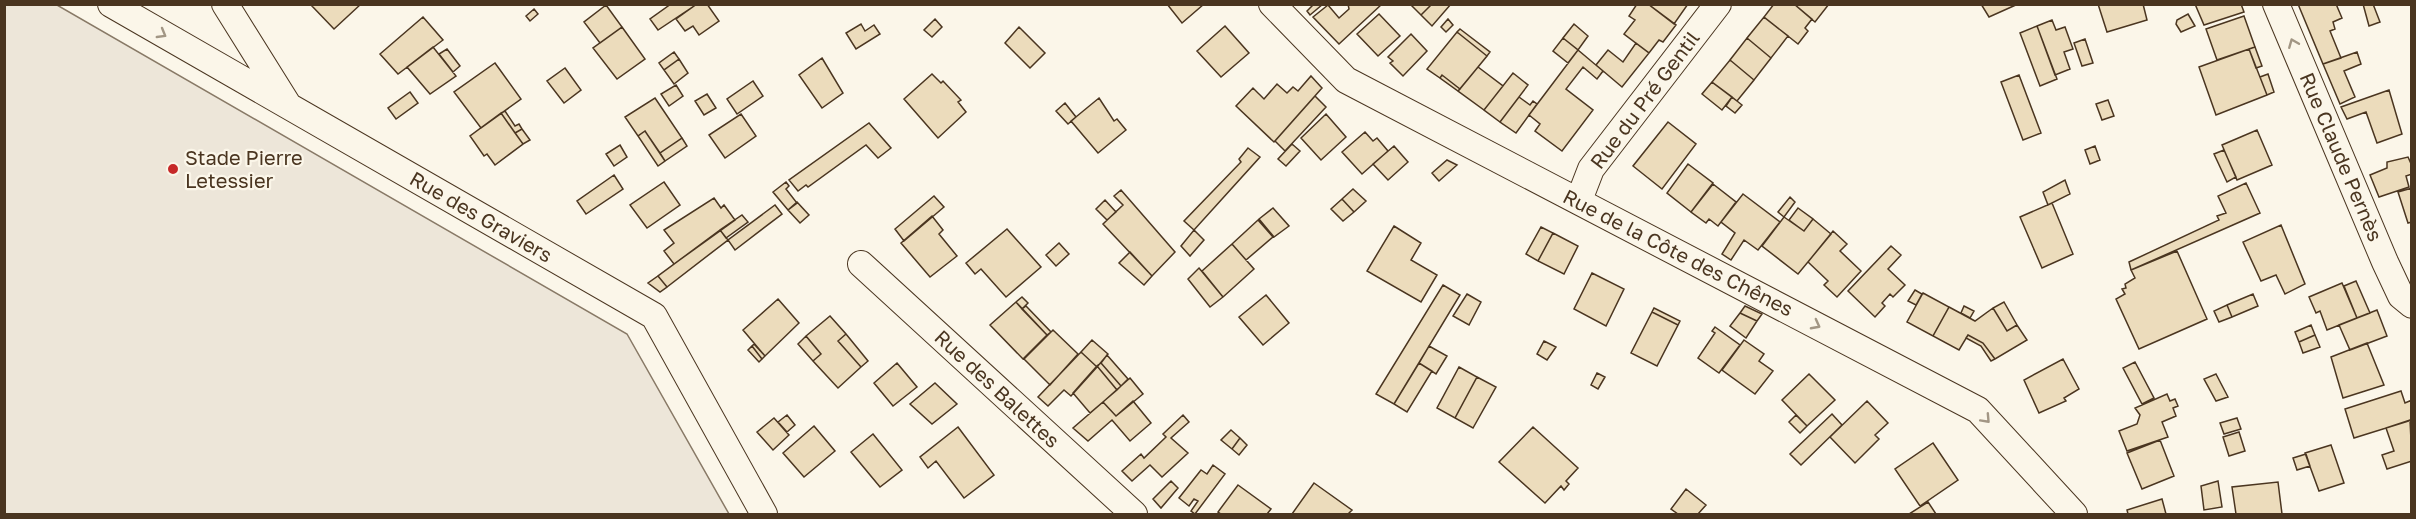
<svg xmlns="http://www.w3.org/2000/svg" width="2416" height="519" viewBox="0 0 2416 519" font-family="'Golos Text',sans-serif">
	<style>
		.green { fill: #ede6d9; stroke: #887966; stroke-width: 1.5 }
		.building { fill: #ecdcbc; stroke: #4a3520; stroke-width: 1.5 }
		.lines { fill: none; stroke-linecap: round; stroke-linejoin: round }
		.street-casing { stroke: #4a3520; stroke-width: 28 }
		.street { stroke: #fbf6e9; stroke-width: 26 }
		.oneway { stroke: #a29684 }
		.poi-dot { fill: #c62828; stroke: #fbf6e9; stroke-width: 2 }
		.labels { text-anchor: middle; stroke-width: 4.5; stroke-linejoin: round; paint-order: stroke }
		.street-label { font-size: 20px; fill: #4a3520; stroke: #fbf6e9 }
		.poi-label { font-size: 20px; fill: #4a3520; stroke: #fbf6e9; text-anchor: start }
	</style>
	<rect width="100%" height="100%" fill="#fbf6e9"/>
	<path class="green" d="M4 5H57L627 334 729 514H5Z"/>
	<path class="building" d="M361 4 334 29 312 6 314 4Z
		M671 4H697L658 30 650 19Z
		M697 4H707L719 21 699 35 693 26 685 31 676 19Z
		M1167 4H1204L1182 23Z
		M1314 4H1323L1310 15 1307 11Z
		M1348 4H1382L1339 44 1313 17 1328 5 1339 18 1349 9Z
		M1410 4H1432L1421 15Z
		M1432 4H1451L1432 26 1421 15Z
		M1637 4H1648L1676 25 1663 42 1659 40 1649 53 1624 34 1635 20 1629 16Z
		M1648 4H1688L1674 24Z
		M1774 4H1794L1812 19 1805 28 1808 31 1798 44 1764 17Z
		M1794 4H1829L1815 22Z
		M1981 4H2018L1989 17Z
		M2143 4 2147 20 2107 32 2098 4Z
		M2195 4H2241L2244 12 2204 25Z
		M2298 4H2336L2342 18 2333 22 2335 29 2330 31 2341 58 2323 64Z
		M2363 4H2373L2380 22 2369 26Z
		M606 5 622 27 600 43 584 22Z
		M534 9 538 14 530 21 526 16Z
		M1379 14 1400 36 1378 56 1357 34Z
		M2188 14 2195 26 2181 32 2176 24 2177 20Z
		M2244 16 2255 47 2217 60 2206 29Z
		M423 17 443 40 398 74 380 54Z
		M1764 17 1788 36 1771 58 1747 38Z
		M935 19 942 27 932 37 924 30Z
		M1448 19 1453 25 1446 32 1441 27Z
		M2052 20 2056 30 2065 27 2073 49 2064 52 2070 69 2055 75 2037 26Z
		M861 24 865 31 874 25 880 34 856 49 846 33Z
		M1574 24 1588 36 1578 50 1563 38Z
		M1225 26 1249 53 1221 77 1197 51Z
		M2037 26 2057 79 2040 86 2020 33Z
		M622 27 645 59 617 79 593 48Z
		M1019 27 1045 53 1030 68 1005 43Z
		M1460 29 1490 52 1487 56 1457 32Z
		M1457 32 1487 56 1460 89 1442 75 1440 78 1427 69Z
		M1411 34 1427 51 1403 76 1390 63 1393 61 1388 57Z
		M1563 38 1578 50 1568 63 1553 51Z
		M1747 38 1771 58 1754 80 1730 60Z
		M2085 39 2093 63 2082 66 2074 43Z
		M1636 43 1649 53 1622 87 1596 65 1608 50 1623 62Z
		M433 47 456 76 430 94 407 67Z
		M2255 47 2262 66 2256 68 2249 49Z
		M447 49 460 66 453 72 439 54Z
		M2249 49 2267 95 2216 115 2199 67Z
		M1578 50 1603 71 1597 79 1583 67 1566 89 1593 110 1562 151 1535 131 1540 124 1529 115Z
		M674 52 679 59 664 70 659 63Z
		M2357 52 2361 64 2344 71 2355 97 2340 104 2323 64Z
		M822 58 843 93 822 108 799 75Z
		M679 59 688 73 674 84 664 70Z
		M1730 60 1754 80 1737 101 1712 82Z
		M495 63 521 99 481 128 454 92Z
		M1478 67 1503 86 1484 110 1458 91Z
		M565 68 581 90 564 103 547 81Z
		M1513 73 1528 85 1500 122 1484 110Z
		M932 74 941 83 943 81 961 100 958 102 966 112 938 138 904 99Z
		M2268 74 2274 92 2267 95 2260 77Z
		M1442 75 1460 89 1458 91 1440 78Z
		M2019 75 2041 133 2023 140 2001 82Z
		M1311 76 1322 88 1274 142 1236 106 1253 88 1264 99 1277 84 1287 93 1293 87 1298 91Z
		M753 81 763 96 737 114 727 99Z
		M1712 82 1732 97 1722 110 1702 94Z
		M676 85 683 96 669 106 661 94Z
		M2389 90 2402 134 2377 143 2366 112 2347 119 2341 107Z
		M410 92 418 103 396 119 388 108Z
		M707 94 716 108 704 115 695 101Z
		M1315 96 1326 107 1285 151 1275 141Z
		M1519 97 1530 105 1533 101 1537 104 1516 133 1500 122Z
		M1732 97 1742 105 1735 113 1726 106Z
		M655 98 682 138 660 153 645 131 638 136 625 117Z
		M1099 98 1114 121 1117 119 1126 130 1098 153 1071 121Z
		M2108 100 2114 116 2102 120 2096 104Z
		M1065 103 1076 117 1068 124 1056 111Z
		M505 111 515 126 519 124 522 129 515 133 501 113Z
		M501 113 523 144 495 165 487 154 484 156 470 136Z
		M741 114 756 136 725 158 709 135Z
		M1326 114 1346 137 1321 160 1301 138Z
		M1668 122 1696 144 1662 189 1633 166Z
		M869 123 891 148 878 158 866 145 808 187 806 185 798 191 789 180Z
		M522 129 530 140 523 144 515 133Z
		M2257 130 2272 165 2237 180 2222 145Z
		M645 131 665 161 658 166 638 136Z
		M1365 132 1373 141 1377 138 1388 151 1362 174 1342 152Z
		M682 138 687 146 665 161 660 153Z
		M1292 144 1300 151 1286 166 1278 159Z
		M620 145 627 157 614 166 606 154Z
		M1394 146 1408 162 1388 180 1373 164Z
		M2095 146 2100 160 2090 164 2085 150Z
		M1248 148 1260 157 1194 230 1184 221 1241 162 1239 159Z
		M2224 150 2236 177 2227 182 2214 154Z
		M2408 157 2412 166V174L2406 176 2409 187 2379 197 2370 175 2387 168V162Z
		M1447 160 1457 165 1439 181 1432 173Z
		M1688 164 1713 183 1691 212 1667 193Z
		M614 175 623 189 586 214 577 201Z
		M2065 180 2070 194 2048 205 2043 192Z
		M664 182 680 205 647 228 630 205Z
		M786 182 789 186 786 189 797 203 788 210 773 192Z
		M2246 183 2260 213 2131 270 2129 262 2219 220 2217 216 2226 213 2218 196Z
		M1713 184 1736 202 1718 226 1709 219 1706 223 1691 212Z
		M2412 188V222L2408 223 2398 192Z
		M1353 189 1366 201 1354 212 1342 199Z
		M1121 190 1175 252 1152 276 1103 224 1123 205 1114 196Z
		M1743 194 1780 222 1758 250 1744 240 1731 260 1722 254 1735 233 1721 222Z
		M934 196 944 207 904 241 895 229Z
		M1790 197 1795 202 1784 217 1778 212Z
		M714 198 721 208 724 205 735 220 674 264 664 251 674 243 664 230Z
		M1342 199 1354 212 1343 221 1331 209Z
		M1105 200 1116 212 1107 220 1096 209Z
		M797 202 809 215 800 223 788 210Z
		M2052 203 2073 254 2042 268 2020 217Z
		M775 205 782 214 735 250 728 240Z
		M1273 208 1289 226 1274 237 1259 219Z
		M1798 208 1813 219 1804 231 1789 220Z
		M742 215 748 222 726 238 720 230Z
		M932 216 943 230 939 234 957 256 930 277 901 243Z
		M1784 217 1804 231 1813 219 1831 234 1798 274 1762 246Z
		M1258 220 1273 237 1246 260 1232 244Z
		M2281 225 2305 284 2285 294 2276 275 2261 281 2243 242Z
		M1394 226 1421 243 1411 260 1437 275 1421 302 1367 271Z
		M1541 227 1553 233 1538 261 1526 254Z
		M1007 229 1041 267 1006 297 981 269 975 274 966 263Z
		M720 230 728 240 667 287 658 276Z
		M1194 230 1204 240 1190 256 1181 246Z
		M1833 231 1847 244 1840 251 1861 271 1837 297 1824 285 1828 281 1808 262Z
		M1553 233 1578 246 1564 274 1538 261Z
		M1059 243 1069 254 1056 266 1046 255Z
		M1232 244 1254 269 1223 297 1202 271Z
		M1891 246 1901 255 1888 269 1905 285 1893 297 1890 294 1882 303 1885 306 1875 317 1848 291Z
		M2177 251 2207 319 2139 349 2116 299 2125 294 2122 289 2126 288 2125 284 2135 278 2131 270Z
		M1130 252 1152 276 1144 285 1119 263Z
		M1199 268 1223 297 1210 307 1188 279Z
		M1592 273 1624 289 1606 326 1574 309Z
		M658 276 667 287 660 292 648 283Z
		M2356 281 2370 313 2357 318 2344 286Z
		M2342 283 2357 318 2327 330 2320 311 2316 313 2309 297Z
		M1443 285 1460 295 1394 404 1376 394Z
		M1915 290 1922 294 1916 305 1908 301Z
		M1923 293 1949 307 1933 336 1907 322Z
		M1467 294 1481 302 1469 325 1453 316Z
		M2253 294 2258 306 2232 317 2227 305Z
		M1266 295 1289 323 1263 345 1239 317Z
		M1022 297 1028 303 1022 309 1016 302Z
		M778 299 799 323 765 356 743 330Z
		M1016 302 1047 335 1023 359 990 325Z
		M2004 302 2017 325 2007 331 1993 308Z
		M2227 305 2232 317 2219 322 2214 311Z
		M1026 306 1051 332 1047 335 1022 309Z
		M1745 306 1762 314 1757 321 1740 313Z
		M1964 306 1974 311 1970 318 1961 313Z
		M1949 307 1975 321 1993 308 2007 331 2017 325 2027 340 1995 359 1983 343 1968 335 1959 350 1933 336Z
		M1654 308 1680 321 1678 325 1652 312Z
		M2377 310 2387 336 2350 350 2339 325Z
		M1652 312 1678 325 1657 366 1631 353Z
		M1740 313 1757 321 1746 338 1730 326Z
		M830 316 846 334 838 341 861 367 838 388 813 361 821 354 806 336Z
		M2311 325 2315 335 2299 342 2295 332Z
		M1715 327 1740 345 1719 373 1698 358 1715 333 1712 331Z
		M1053 330 1078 354 1050 385 1024 359Z
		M846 334 868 361 861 367 838 341Z
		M1968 335 1983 343 1995 359 1991 361 1981 346 1966 338Z
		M2315 335 2320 347 2303 353 2299 342Z
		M806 336 821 354 813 361 798 344Z
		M1092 340 1108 354 1097 367 1081 352Z
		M1744 340 1764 354 1759 361 1773 371 1755 394 1722 370Z
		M1544 341 1556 347 1547 360 1537 354Z
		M2367 343 2384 385 2343 398 2331 357Z
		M754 344 765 356 762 359 752 346Z
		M752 346 762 359 759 362 748 350Z
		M1429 346 1447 356 1436 374 1419 363Z
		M1081 352 1097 367 1071 396 1064 390 1048 406 1038 397Z
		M1107 355 1128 379 1121 386 1101 363Z
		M2063 359 2079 389 2064 398 2066 401 2039 413 2024 380Z
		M2135 362 2154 398 2142 404 2123 368Z
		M897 363 917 387 893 406 874 383Z
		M1101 363 1121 386 1117 390 1097 366Z
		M1419 363 1432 371 1407 412 1394 404Z
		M1097 366 1117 390 1090 413 1073 393Z
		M1459 367 1477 377 1455 418 1437 408Z
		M1597 373 1605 377 1598 389 1591 385Z
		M1809 374 1835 400 1807 426 1782 400Z
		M2216 374 2228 397 2216 401 2204 379Z
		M1477 377 1496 387 1473 428 1455 418Z
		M1130 378 1143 394 1116 416 1103 402Z
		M935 383 957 404 932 424 910 404Z
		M2401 391 2405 403 2412 400V420L2354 438 2345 409Z
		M2167 394 2170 401 2175 399 2178 406 2173 408 2176 416 2162 422 2168 437 2127 451 2119 431 2137 424 2140 415 2135 408Z
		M1133 401 1151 423 1130 441 1112 420 1088 441 1073 428 1103 402 1116 416Z
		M1867 401 1888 423 1875 435 1879 439 1855 463 1830 437Z
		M1832 414 1842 425 1801 465 1790 454Z
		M787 415 795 425 787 432 778 422Z
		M1183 415 1189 422 1171 438 1188 453 1162 477 1150 465 1132 481 1122 471 1141 454 1144 458 1166 437 1163 434Z
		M1796 415 1807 426 1800 433 1789 422Z
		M774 418 789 435 773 450 757 432Z
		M2237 418 2241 429 2224 434 2220 423Z
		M2410 420 2412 461 2387 469 2382 455 2394 451 2386 428Z
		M814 426 835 451 804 477 783 453Z
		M958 427 994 475 964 498 936 461 928 468 920 457Z
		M1533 427 1578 468 1566 481 1569 484 1564 490 1561 486 1545 503 1499 462Z
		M1231 430 1240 438 1232 449 1221 440Z
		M2239 432 2245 451 2229 456 2223 437Z
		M873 434 902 470 880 487 851 452Z
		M1240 438 1247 445 1239 455 1232 449Z
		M2160 440 2174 476 2142 489 2127 453Z
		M1933 443 1958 480 1920 506 1895 469Z
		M2331 445 2344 483 2319 491 2305 453Z
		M2306 454 2310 466 2297 470 2293 458Z
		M1213 465 1225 474 1195 514 1191 511 1198 501 1194 499 1189 506 1179 498 1201 470 1207 474Z
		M1171 481 1178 488 1161 508 1153 499Z
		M2218 481 2222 507 2204 510 2201 486Z
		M2278 482 2282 514H2236L2232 487Z
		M1314 483 1352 510 1348 514H1292Z
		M1238 485 1271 509 1267 514H1221L1218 512Z
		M1686 489 1706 505 1698 514H1678L1671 509Z
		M2162 499 2166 514H2128L2127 510Z
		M1928 502 1936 514H1909Z"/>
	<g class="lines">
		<g class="street-casing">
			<path id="street" d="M111 4 654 316 764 514
				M225 4 288 105
				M1272 4 1346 80 1978 410 2074 514
				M2276 4 2385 262 2401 296 2412 305
				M1579 200 1591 169 1718 4
				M861 264 1134 514"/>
		</g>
		<use href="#street" class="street"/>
	</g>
	<defs><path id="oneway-chevron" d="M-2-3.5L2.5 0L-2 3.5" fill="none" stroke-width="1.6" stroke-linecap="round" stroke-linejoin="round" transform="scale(1.5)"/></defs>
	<g class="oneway">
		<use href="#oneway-chevron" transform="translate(162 34) rotate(30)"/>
		<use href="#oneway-chevron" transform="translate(2293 43) rotate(-112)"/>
		<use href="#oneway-chevron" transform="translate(1816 325) rotate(28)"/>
		<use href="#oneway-chevron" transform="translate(1986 419) rotate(47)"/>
	</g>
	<circle class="poi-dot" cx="173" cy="169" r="6"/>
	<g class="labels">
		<g class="street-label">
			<text transform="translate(1645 100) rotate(-53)" y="7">Rue du Pré Gentil</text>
			<text transform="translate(2341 157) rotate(67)" y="7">Rue Claude Pernès</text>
			<text transform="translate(481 217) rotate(30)" y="7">Rue des Graviers</text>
			<text transform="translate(1678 253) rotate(27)" y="7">Rue de la Côte des Chênes</text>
			<text transform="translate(997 389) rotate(43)" y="7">Rue des Balettes</text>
		</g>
		<g class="poi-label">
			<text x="185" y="165">Stade Pierre<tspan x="185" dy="23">Letessier</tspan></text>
		</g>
	</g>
	<rect width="2416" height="519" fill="none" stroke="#4a3520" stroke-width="12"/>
</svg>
